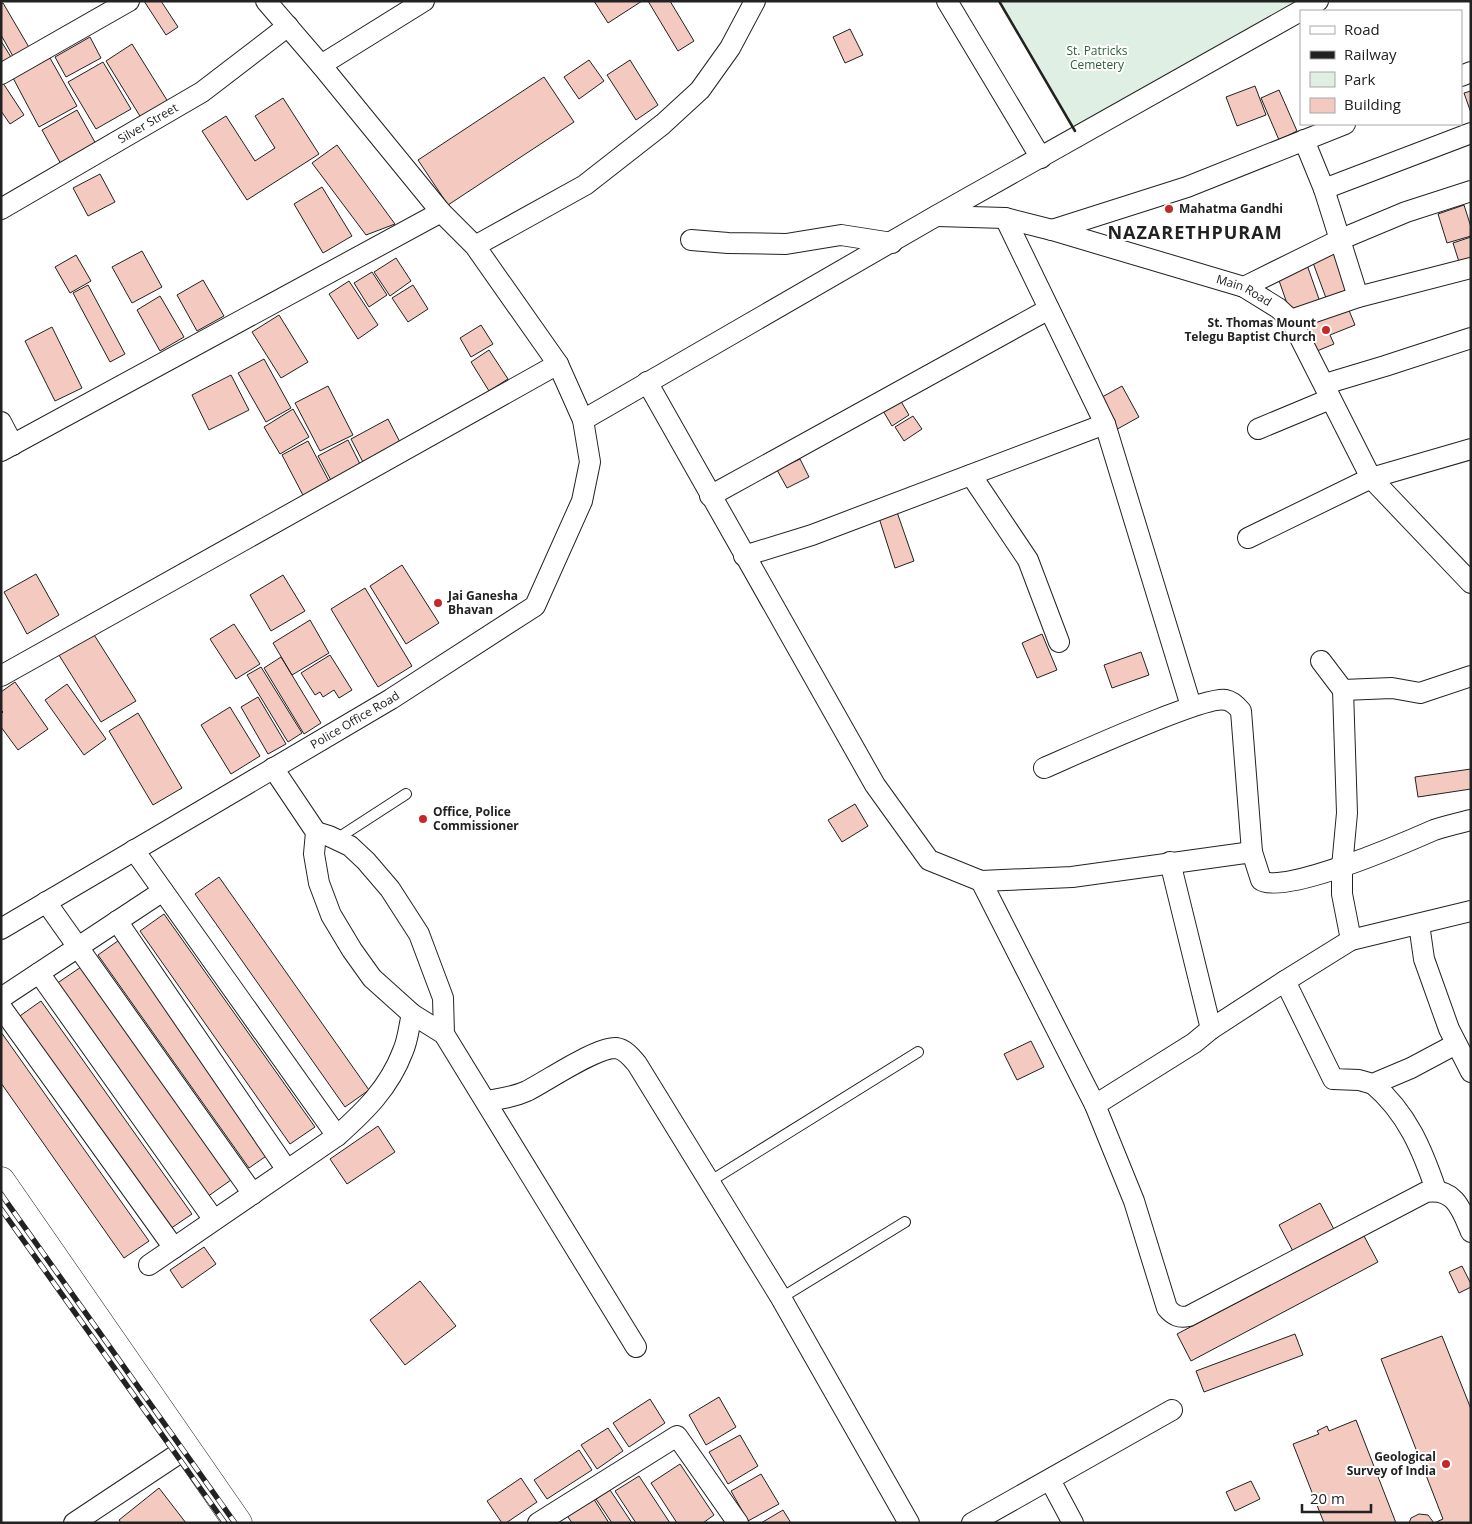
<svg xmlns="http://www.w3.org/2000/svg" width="1472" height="1524" viewBox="0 0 1472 1524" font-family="'Open Sans',sans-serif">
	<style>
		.green { fill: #e0efe3; stroke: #6f6f6f }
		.building { fill: #f3c9c0; stroke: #222 }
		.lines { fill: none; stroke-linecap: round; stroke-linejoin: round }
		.service-casing { stroke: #222; stroke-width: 12 }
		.minor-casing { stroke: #222; stroke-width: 22 }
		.primary-casing { stroke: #222; stroke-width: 29 }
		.service { stroke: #fff; stroke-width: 10 }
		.minor { stroke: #fff; stroke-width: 20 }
		.primary { stroke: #fff; stroke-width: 28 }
		.rail-casing { stroke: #222; stroke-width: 5.5 }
		.rail { stroke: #fff; stroke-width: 4; stroke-dasharray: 11; stroke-linecap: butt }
		.wall { stroke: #222; stroke-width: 2.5 }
		.poi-dot { fill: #c62828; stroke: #fff; stroke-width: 2 }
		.labels { text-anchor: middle; stroke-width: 4; stroke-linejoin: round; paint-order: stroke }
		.park-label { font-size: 12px; fill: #2f5e38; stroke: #fff }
		.street-label { font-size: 12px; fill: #222; stroke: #fff }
		.poi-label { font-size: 12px; font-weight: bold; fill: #222; stroke: #fff; text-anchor: start }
		.district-label { font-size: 18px; font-weight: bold; letter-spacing: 1px; fill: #222; stroke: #fff }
	</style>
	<rect width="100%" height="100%" fill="#fff"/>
	<path class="green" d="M999 1H1306L1077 134Z"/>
	<path class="building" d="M144 1H161L178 27 166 35Z
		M594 1H642L608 23Z
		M648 1H670L694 41 678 51Z
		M3 3 30 49 14 58 1 35V4Z
		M850 29 863 55 845 63 833 37Z
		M90 37 101 58 66 77 55 57Z
		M1 41 11 57 1 63Z
		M132 44 170 105 143 121 106 61Z
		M50 58 77 106 39 127 13 78Z
		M589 60 604 81 579 99 564 77Z
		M630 60 658 105 636 120 607 75Z
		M103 62 131 109 96 129 68 82Z
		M544 77 574 122 448 205 418 160Z
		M1 80 24 115 10 124 1 111Z
		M1255 86 1266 115 1237 126 1226 97Z
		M1279 90 1297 131 1279 140 1261 98Z
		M1471 91V113L1464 93Z
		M283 98 319 154 247 200 202 131 226 116 255 161 275 148 255 116Z
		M77 110 97 146 62 166 42 130Z
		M337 145 395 224 366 235 312 163Z
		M100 174 115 202 88 216 73 188Z
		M322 187 352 236 323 253 294 204Z
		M1464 205 1471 227V236L1447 243 1438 214Z
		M1471 237V265L1461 268 1453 243Z
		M142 251 162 287 132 303 112 267Z
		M1337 251 1351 289 1326 298 1312 260Z
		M76 255 91 281 70 293 55 267Z
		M396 258 411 281 390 296 374 272Z
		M1306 262 1320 302 1290 312 1276 272Z
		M372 272 387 295 369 307 354 283Z
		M203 280 224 316 197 331 177 295Z
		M349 281 378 325 358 339 329 294Z
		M88 285 125 354 110 362 73 293Z
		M413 285 428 309 408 322 392 298Z
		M160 296 184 337 160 351 137 310Z
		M1346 303 1355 325 1330 335 1334 344 1317 351 1305 320Z
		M279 315 308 362 281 378 252 332Z
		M481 325 493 344 471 357 460 338Z
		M52 327 82 388 55 401 25 341Z
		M489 350 508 379 489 391 471 362Z
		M264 359 291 408 266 422 238 373Z
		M231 375 249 410 209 430 192 395Z
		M328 386 353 435 320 451 295 403Z
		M1122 386 1139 417 1112 432 1095 401Z
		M899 398 909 415 892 426 882 409Z
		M293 409 309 437 280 454 264 427Z
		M913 416 922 429 904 441 895 427Z
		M388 419 402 446 365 466 351 439Z
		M348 440 362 468 333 484 318 456Z
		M308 441 331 485 305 499 282 455Z
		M800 459 809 477 787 488 777 470Z
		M897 512 914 561 895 568 879 518Z
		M402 565 439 623 406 644 370 586Z
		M36 574 59 615 27 634 4 592Z
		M283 575 305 611 271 631 250 595Z
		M365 588 412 666 378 687 331 609Z
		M310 620 329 653 292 675 273 643Z
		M234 624 260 664 236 679 210 639Z
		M91 630 136 701 101 722 57 652Z
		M1042 634 1057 670 1037 678 1022 643Z
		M1141 652 1149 675 1112 688 1104 665Z
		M330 655 352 690 339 698 334 690 323 697 320 692 315 695 301 673Z
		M281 657 321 723 304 734 264 668Z
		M261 667 302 733 288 742 247 675Z
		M15 682 48 729 18 750 1 727V714L3 712 1 710V692Z
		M67 684 106 739 84 755 45 700Z
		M258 697 286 744 268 754 241 707Z
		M230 707 260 756 231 774 201 725Z
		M138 713 182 788 153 805 109 731Z
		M1471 769V789L1418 797 1415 777Z
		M855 804 868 826 842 842 828 820Z
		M219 877 369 1090 345 1107 195 894Z
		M164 914 315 1127 290 1144 140 931Z
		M122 938 272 1152 249 1168 98 955Z
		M81 967 231 1180 207 1197 56 984Z
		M41 1001 192 1214 167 1231 17 1018Z
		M1 1032 149 1241 124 1258 1 1083Z
		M1031 1041 1044 1067 1017 1080 1004 1054Z
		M378 1126 395 1152 347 1184 330 1159Z
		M1320 1203 1336 1233 1295 1255 1279 1225Z
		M1364 1236 1378 1262 1191 1361 1177 1334Z
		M204 1247 216 1264 182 1288 170 1270Z
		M1462 1266 1471 1284V1287L1459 1293 1449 1272Z
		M420 1281 456 1326 405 1365 370 1320Z
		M1295 1334 1303 1355 1204 1392 1196 1371Z
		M1442 1336 1471 1409V1523H1434L1443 1519 1381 1359Z
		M719 1397 736 1427 706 1445 689 1415Z
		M650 1399 665 1423 629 1447 613 1423Z
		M1356 1420 1396 1523H1324L1293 1444 1319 1434 1317 1431 1327 1426 1329 1431Z
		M608 1428 623 1451 597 1469 581 1445Z
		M740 1435 758 1466 728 1484 709 1452Z
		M579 1450 592 1470 547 1499 534 1480Z
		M680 1464 714 1515 703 1523H677L651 1483Z
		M761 1474 779 1504 748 1521 731 1491Z
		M639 1476 670 1523H636L615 1491Z
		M521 1478 537 1502 506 1523H502L487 1501Z
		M1251 1481 1260 1499 1235 1511 1226 1492Z
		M159 1488 186 1523H121L119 1520Z
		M610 1490 632 1523H612L596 1499Z
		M590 1493 609 1523H572L564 1511Z
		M783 1510 791 1523H761Z
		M1419 1514 1428 1515 1434 1523H1409L1411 1518Z"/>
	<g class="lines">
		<g class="service-casing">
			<path id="service" d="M335 840 406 794
				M709 1182 918 1052
				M781 1298 905 1222"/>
		</g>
		<g class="minor-casing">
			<g id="minor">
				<path d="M947 1 1041 158"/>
				<path d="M321 65 424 1"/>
				<path d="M1 74 129 1"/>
				<path d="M1461 76 1471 72"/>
				<path d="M1304 140 1324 189 1358 297"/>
				<path d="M1324 189 1471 133"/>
				<path id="s1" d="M1 209 202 92 288 26"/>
				<path id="s2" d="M937 216 1005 218 1052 230 1244 287 1278 308 1291 320 1371 478 1471 583"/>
				<path d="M1005 218 1105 424 1191 706"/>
				<path d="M1052 230 1187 187 1345 124"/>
				<path d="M691 240 728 243 786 244 841 235 892 243"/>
				<path d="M475 246 585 185 663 124 700 90 730 48 755 1"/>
				<path d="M1244 287 1339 240 1406 212 1471 191"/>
				<path d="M1291 320 1358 297 1471 268"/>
				<path d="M647 382 875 785 929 860 981 881 1072 877 1252 852 1261 880C1280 897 1409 841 1434 830 1446 826 1459 823 1471 820"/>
				<path d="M1325 384 1385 366 1471 338"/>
				<path d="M583 420 936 216 1318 1"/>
				<path d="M1 422 13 445"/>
				<path d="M1258 429 1330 399"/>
				<path d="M1 451 441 212"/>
				<path d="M971 475 1028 560 1059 642"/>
				<path d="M710 496 1049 309"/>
				<path d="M1248 538 1371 478 1471 449"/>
				<path d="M744 556 812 535 1105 424"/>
				<path d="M1321 661 1343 690 1347 813 1342 867V894L1351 940"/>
				<path d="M1 676 558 364"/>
				<path d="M1343 690 1392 688 1420 693 1471 676"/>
				<path d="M273 768 316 832 314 854 319 883 331 915 352 950 372 978 412 1014 444 1034 636 1347"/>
				<path d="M1044 768C1072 756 1205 695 1226 700 1232 701 1237 706 1241 711L1252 852"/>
				<path d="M316 832 329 836 350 846 366 861 390 889 419 934 443 998 444 1034"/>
				<path d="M134 850 337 1136"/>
				<path d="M1170 862 1211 1029"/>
				<path d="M981 881 1095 1105 1134 1201 1167 1308C1174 1316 1179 1318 1189 1316L1426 1192C1455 1187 1462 1211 1471 1232"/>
				<path d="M46 902 253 1194"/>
				<path d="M117 921 287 1170"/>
				<path d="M1419 924 1424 959 1449 1029 1471 1072"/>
				<path id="s3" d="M1 929 391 699 535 606 582 501 590 462 583 420 558 364 475 246 441 212 321 65 266 1"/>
				<path d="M39 973 214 1220"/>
				<path d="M1285 981 1333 1079 1359 1080 1373 1084 1411 1068 1456 1044"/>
				<path d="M1 998 163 891"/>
				<path d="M1 1007 174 1248"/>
				<path d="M1373 1084C1407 1113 1422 1149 1436 1190"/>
				<path d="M486 1101C500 1099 514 1097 527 1091 547 1081 596 1047 616 1048 625 1049 632 1058 637 1064L781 1298 909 1523"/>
				<path d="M1095 1105 1194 1043 1211 1029 1285 981 1351 940 1471 911"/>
				<path d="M149 1265 337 1136C365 1111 389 1088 403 1051 408 1040 409 1026 412 1014"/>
				<path d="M1050 1480 1073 1523"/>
				<path d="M74 1523 187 1448"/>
				<path d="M538 1523 677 1436 738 1523"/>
				<path d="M972 1523 1172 1410"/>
			</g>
		</g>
		<g class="primary-casing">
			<path id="primary" d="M1 1181 238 1523"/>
		</g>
		<use href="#service" class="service"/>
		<use href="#minor" class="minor"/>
		<use href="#primary" class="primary"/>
		<g class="rail-casing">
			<path id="rail" d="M1 1194 235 1523
				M1 1209 225 1523"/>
		</g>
		<use href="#rail" class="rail"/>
		<path class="wall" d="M999 1 1075 131"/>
	</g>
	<g class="poi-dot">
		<circle cx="1169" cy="209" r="5"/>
		<circle cx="1326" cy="330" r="5"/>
		<circle cx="438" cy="603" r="5"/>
		<circle cx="423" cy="819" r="5"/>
		<circle cx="1446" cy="1464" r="5"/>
	</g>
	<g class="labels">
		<g class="park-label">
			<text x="1097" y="55">St. Patricks<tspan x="1097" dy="14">Cemetery</tspan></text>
		</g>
		<g class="street-label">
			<text dy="4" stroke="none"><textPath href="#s1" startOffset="170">Silver Street</textPath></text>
			<text dy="4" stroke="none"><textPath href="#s2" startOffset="318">Main Road</textPath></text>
			<text dy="4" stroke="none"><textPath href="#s3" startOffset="411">Police Office Road</textPath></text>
		</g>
		<g class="poi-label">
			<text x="1179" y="213">Mahatma Gandhi</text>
			<text x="1316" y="327" text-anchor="end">St. Thomas Mount<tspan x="1316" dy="14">Telegu Baptist Church</tspan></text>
			<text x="448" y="600">Jai Ganesha<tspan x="448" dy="14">Bhavan</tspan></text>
			<text x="433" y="816">Office, Police<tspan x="433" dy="14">Commissioner</tspan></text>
			<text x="1436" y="1461" text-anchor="end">Geological<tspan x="1436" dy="14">Survey of India</tspan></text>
		</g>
		<g class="district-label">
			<text x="1195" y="239">NAZARETHPURAM</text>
		</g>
	</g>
	<rect width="1472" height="1524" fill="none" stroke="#222222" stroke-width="5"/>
	<rect x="1300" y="10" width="162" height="115" fill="#ffffff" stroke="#a7a7a7"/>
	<rect x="1310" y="26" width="25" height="8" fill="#ffffff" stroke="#a7a7a7"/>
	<text x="1344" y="35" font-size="15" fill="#222222">Road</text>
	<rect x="1310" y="51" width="25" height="8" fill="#222222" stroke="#a7a7a7"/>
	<text x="1344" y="60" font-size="15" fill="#222222">Railway</text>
	<rect x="1310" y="72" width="25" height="15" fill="#e0efe3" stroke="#a7a7a7"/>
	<text x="1344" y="85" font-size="15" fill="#222222">Park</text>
	<rect x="1310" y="98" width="25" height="15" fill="#f3c9c0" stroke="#a7a7a7"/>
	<text x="1344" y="110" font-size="15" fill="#222222">Building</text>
	<path d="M1302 1504v8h69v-8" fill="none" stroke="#222222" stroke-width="2.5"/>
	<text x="1310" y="1504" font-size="15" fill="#222222" stroke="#ffffff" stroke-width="4" paint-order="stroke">20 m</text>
</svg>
